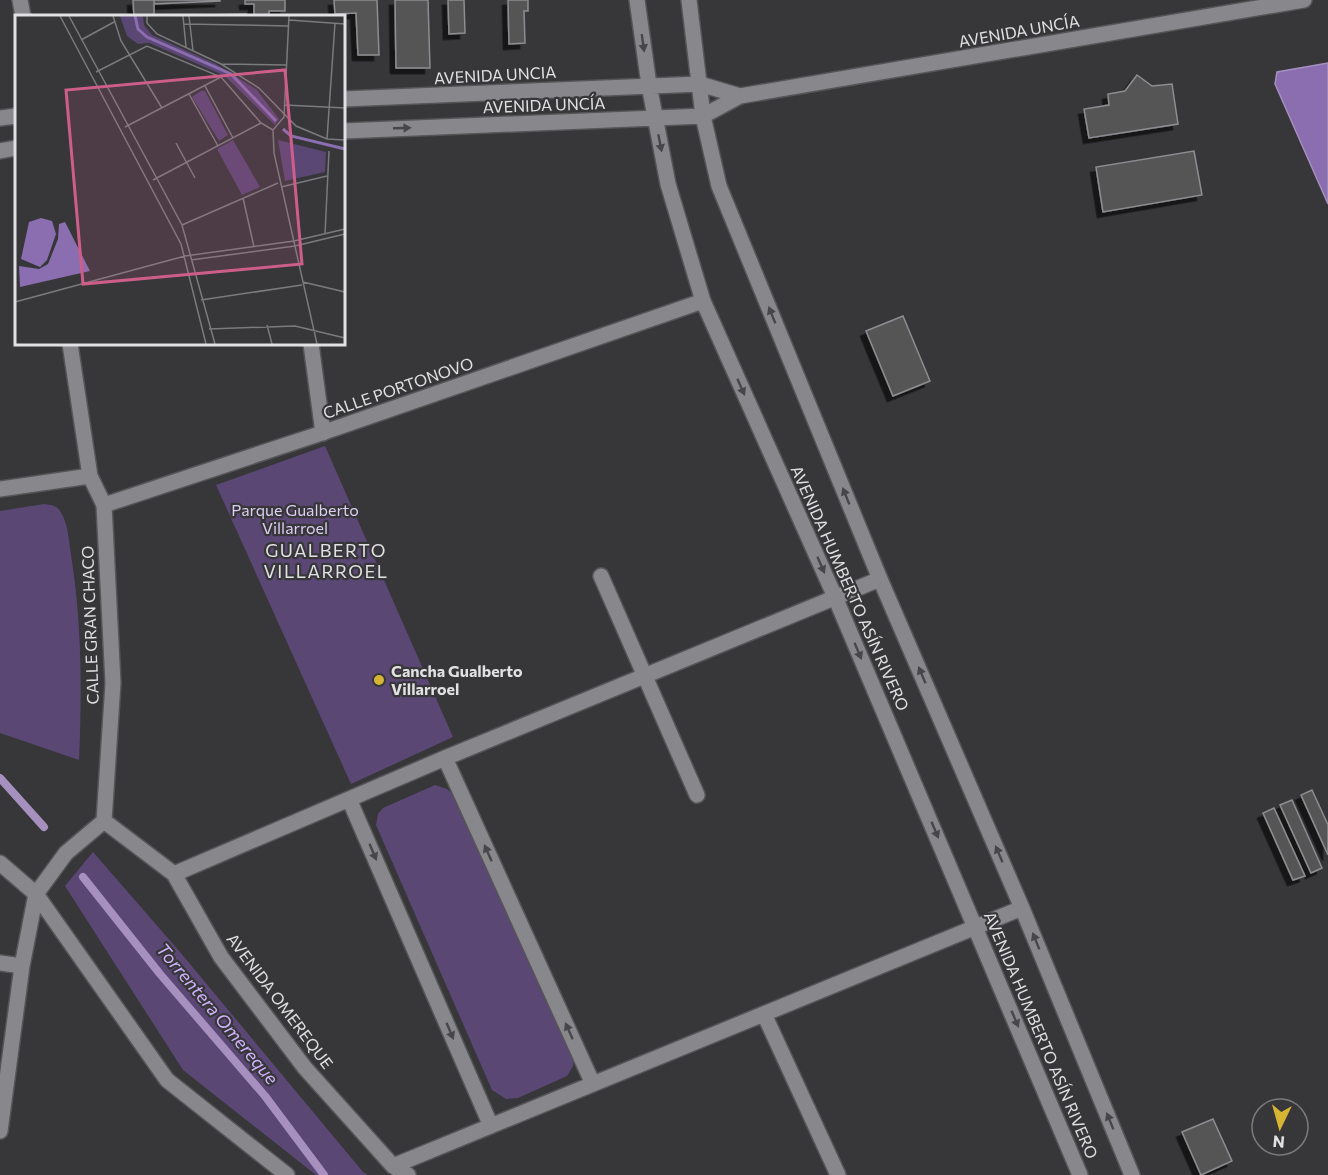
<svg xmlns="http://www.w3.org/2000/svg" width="1328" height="1175" viewBox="0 0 1328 1175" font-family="Commissioner,sans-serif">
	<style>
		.green { fill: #5b4774 }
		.water { fill: #8b6eb0; stroke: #a590bf; stroke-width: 1.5 }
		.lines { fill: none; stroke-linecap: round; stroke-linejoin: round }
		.stream { stroke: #a590bf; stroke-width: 8 }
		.building { fill: #555457; stroke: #8f8d91; stroke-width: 1.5; filter: url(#shadow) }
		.minor-casing { stroke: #555456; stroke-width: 18 }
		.minor { stroke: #88878b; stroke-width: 15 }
		.oneway { fill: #474649 }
		.poi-dot { fill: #d6b534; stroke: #373639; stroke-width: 2 }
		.labels { text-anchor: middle; stroke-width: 4.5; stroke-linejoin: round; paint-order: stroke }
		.street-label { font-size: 16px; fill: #e1e0e2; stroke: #373639 }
		.park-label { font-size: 16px; fill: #decff4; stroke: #373639 }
		.poi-label { font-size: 16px; font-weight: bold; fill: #e1e0e2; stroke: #373639; text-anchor: start }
		.neighbourhood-label { font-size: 18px; letter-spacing: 1.5px; fill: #e1e0e2; stroke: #373639 }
		.water-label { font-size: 18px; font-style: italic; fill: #d0b1fa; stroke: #373639 }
		.inset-river { fill: none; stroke: #8b6eb0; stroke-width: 3 }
		.inset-road { fill: none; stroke: #7b7a7d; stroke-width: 1.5 }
		.view { fill: #cd5e8a; fill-opacity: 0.15; stroke: #cd5e8a; stroke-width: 3 }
		.inset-edge { fill: none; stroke: #e1e0e2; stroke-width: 3 }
	</style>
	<defs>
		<filter id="shadow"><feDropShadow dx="-5.5" dy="5.5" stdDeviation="0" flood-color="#0009"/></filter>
	</defs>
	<rect width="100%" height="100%" fill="#373639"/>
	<path class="green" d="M325 446 453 737 351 784 216 485Z
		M44 504C51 505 56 505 60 511 68 522 69 542 71 555 82 623 82 692 79 760L0 733V511Z
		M435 785 447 789 455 796 573 1058V1066L567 1076 518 1098 506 1099 492 1090 376 825 378 814 383 808Z
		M93 852 180 952 363 1172 368 1175H316L183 1070 65 886Z"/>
	<path class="water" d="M1328 63V204L1275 84 1277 72Z"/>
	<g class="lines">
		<path class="stream" d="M0 778 44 827
			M83 877 160 974 265 1096 324 1175"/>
	</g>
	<path class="building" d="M133 0H154V16H134Z
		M154 0H220V1L154 4Z
		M245 0H285V11H269V16H254V4H245Z
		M334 0H377L379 55H358L356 13 335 14Z
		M395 0H428L430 68H396Z
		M448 0H464L465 33 449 34Z
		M508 0H528V11H524L525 43 509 44Z
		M246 14V16H209V15Z
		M1137 75 1152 86 1172 84 1178 124 1089 138 1084 109 1109 105 1108 94 1125 91Z
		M1194 151 1202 195 1103 212 1096 167Z
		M903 316 930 381 893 396 866 331Z
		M1312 790 1328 825V855L1301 795Z
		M1292 800 1322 868 1311 873 1280 805Z
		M1274 808 1305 876 1293 880 1263 813Z
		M1213 1119 1232 1161 1201 1175 1182 1132Z"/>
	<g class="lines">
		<g class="minor-casing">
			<path id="minor" d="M20 0 23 16
				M637 0 649 85 668 184 703 301 835 597 1080 1175
				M689 0 703 116 719 186 880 579 1022 908 1132 1175
				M344 99 700 84 740 96
				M0 118 16 116
				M344 131 703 116 740 96 1304 0
				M0 151 16 148
				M311 344 323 433
				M0 489 90 476
				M104 505 316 435 703 301
				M601 576 697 795
				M445 758 593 1084
				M349 799 491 1126
				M104 821 174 874 221 957 305 1068 393 1166 408 1175
				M0 863 36 894 167 1080 287 1175
				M174 874 445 758 880 579
				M0 963 22 966
				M764 1014 838 1175
				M0 1131 22 966 36 894 66 853 104 821 113 683 104 505 90 476 70 344
				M393 1166 1022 908"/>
		</g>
		<use href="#minor" class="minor"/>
	</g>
	<defs><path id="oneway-solid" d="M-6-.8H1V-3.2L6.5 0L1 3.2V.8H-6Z" transform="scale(1.5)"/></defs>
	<g class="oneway">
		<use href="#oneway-solid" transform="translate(643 43) rotate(82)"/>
		<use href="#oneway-solid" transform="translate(402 128) rotate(-2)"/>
		<use href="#oneway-solid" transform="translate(660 143) rotate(79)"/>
		<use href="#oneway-solid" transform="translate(772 315) rotate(-112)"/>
		<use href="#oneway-solid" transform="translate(741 387) rotate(66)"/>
		<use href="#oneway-solid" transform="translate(846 496) rotate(-112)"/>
		<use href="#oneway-solid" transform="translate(821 565) rotate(66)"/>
		<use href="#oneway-solid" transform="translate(858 651) rotate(67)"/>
		<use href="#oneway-solid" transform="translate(922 675) rotate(-113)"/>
		<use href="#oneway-solid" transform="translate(935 830) rotate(67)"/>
		<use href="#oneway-solid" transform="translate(373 852) rotate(67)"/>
		<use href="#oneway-solid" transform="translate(488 853) rotate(-114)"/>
		<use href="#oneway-solid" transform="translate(999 854) rotate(-113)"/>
		<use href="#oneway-solid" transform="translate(1036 941) rotate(-112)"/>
		<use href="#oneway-solid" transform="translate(1015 1019) rotate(67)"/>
		<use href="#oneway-solid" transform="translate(450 1031) rotate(67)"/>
		<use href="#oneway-solid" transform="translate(569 1031) rotate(-114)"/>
		<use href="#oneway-solid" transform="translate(1110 1121) rotate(-112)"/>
	</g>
	<circle class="poi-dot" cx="379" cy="680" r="6"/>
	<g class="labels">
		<g class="street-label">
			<text transform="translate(1019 31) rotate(-10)" y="6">AVENIDA UNCÍA</text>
			<text transform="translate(495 75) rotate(-3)" y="6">AVENIDA UNCIA</text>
			<text transform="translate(544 105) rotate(-2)" y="6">AVENIDA UNCÍA</text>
			<text transform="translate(398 388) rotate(-19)" y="6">CALLE PORTONOVO</text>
			<text transform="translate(850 588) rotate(66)" y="6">AVENIDA HUMBERTO ASÍN RIVERO</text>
			<text transform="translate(90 625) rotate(-92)" y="6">CALLE GRAN CHACO</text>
			<text transform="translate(280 1001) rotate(53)" y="6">AVENIDA OMEREQUE</text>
			<text transform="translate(1041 1035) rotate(67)" y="6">AVENIDA HUMBERTO ASÍN RIVERO</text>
		</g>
		<g class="park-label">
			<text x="295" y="516">Parque Gualberto<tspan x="295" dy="18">Villarroel</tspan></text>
		</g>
		<g class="poi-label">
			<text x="391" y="677">Cancha Gualberto<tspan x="391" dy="18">Villarroel</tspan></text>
		</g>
		<g class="neighbourhood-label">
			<text x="326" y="557">GUALBERTO<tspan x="326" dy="21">VILLARROEL</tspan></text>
		</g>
		<g class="water-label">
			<text transform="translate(217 1014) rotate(50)" y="6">Torrentera Omereque</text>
		</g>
	</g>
	<g transform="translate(15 15)">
		<rect width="330" height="330" fill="#373639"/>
		<path d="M105 1H128L129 10 137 20 201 49 242 75 264 104 260 110 210 61 134 28 123 29 112 21ZM186 76H190L213 120 204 126 177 82ZM218 125 245 172 227 180 202 134ZM263 125 311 137 310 157 270 166Z" fill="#5b4774"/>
		<path d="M26 203 37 206 41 219 32 245 25 252 6 244 14 207ZM50 207 75 256 5 272 4 251 24 254 33 249 43 224 44 209Z" fill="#8b6eb0"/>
		<path class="inset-river" d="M120 1 123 14 132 22 216 59 261 106M268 114 276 121 330 134"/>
		<path class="inset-road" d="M45 1 166 229 191 329M54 1 167 210 200 329M98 1 106 26 147 93M132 1V8L142 19 206 49 244 73 281 111 312 124 330 125M168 1 171 32M174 1 178 36M274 1 269 102 258 115 259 138 302 329M274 5 330 9M169 9 274 11M66 25 99 7M206 49 272 50M81 57 132 31 206 62 246 108 258 115M190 71 218 123M174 79 203 131M270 90 330 93M110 112 206 62M312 124 320 8M161 128 180 163M138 165 246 108M266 172 312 161M228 183 239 232M167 210 263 168M310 219 314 136M176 245 280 231 330 219M288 267 330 277M186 285 287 270M0 287 170 241 279 226 330 214M252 310 257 329M194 314 280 311 330 323"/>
		<path class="view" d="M270 55 287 249 68 269 51 75Z"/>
		<rect width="330" height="330" class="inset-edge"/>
	</g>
	<g transform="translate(1280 1127) rotate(185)"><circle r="28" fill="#373639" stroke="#7b7a7d" stroke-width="1.5"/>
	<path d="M0-4.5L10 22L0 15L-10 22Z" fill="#d6b534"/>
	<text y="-9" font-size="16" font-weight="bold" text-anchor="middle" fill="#e1e0e2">N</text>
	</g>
</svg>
